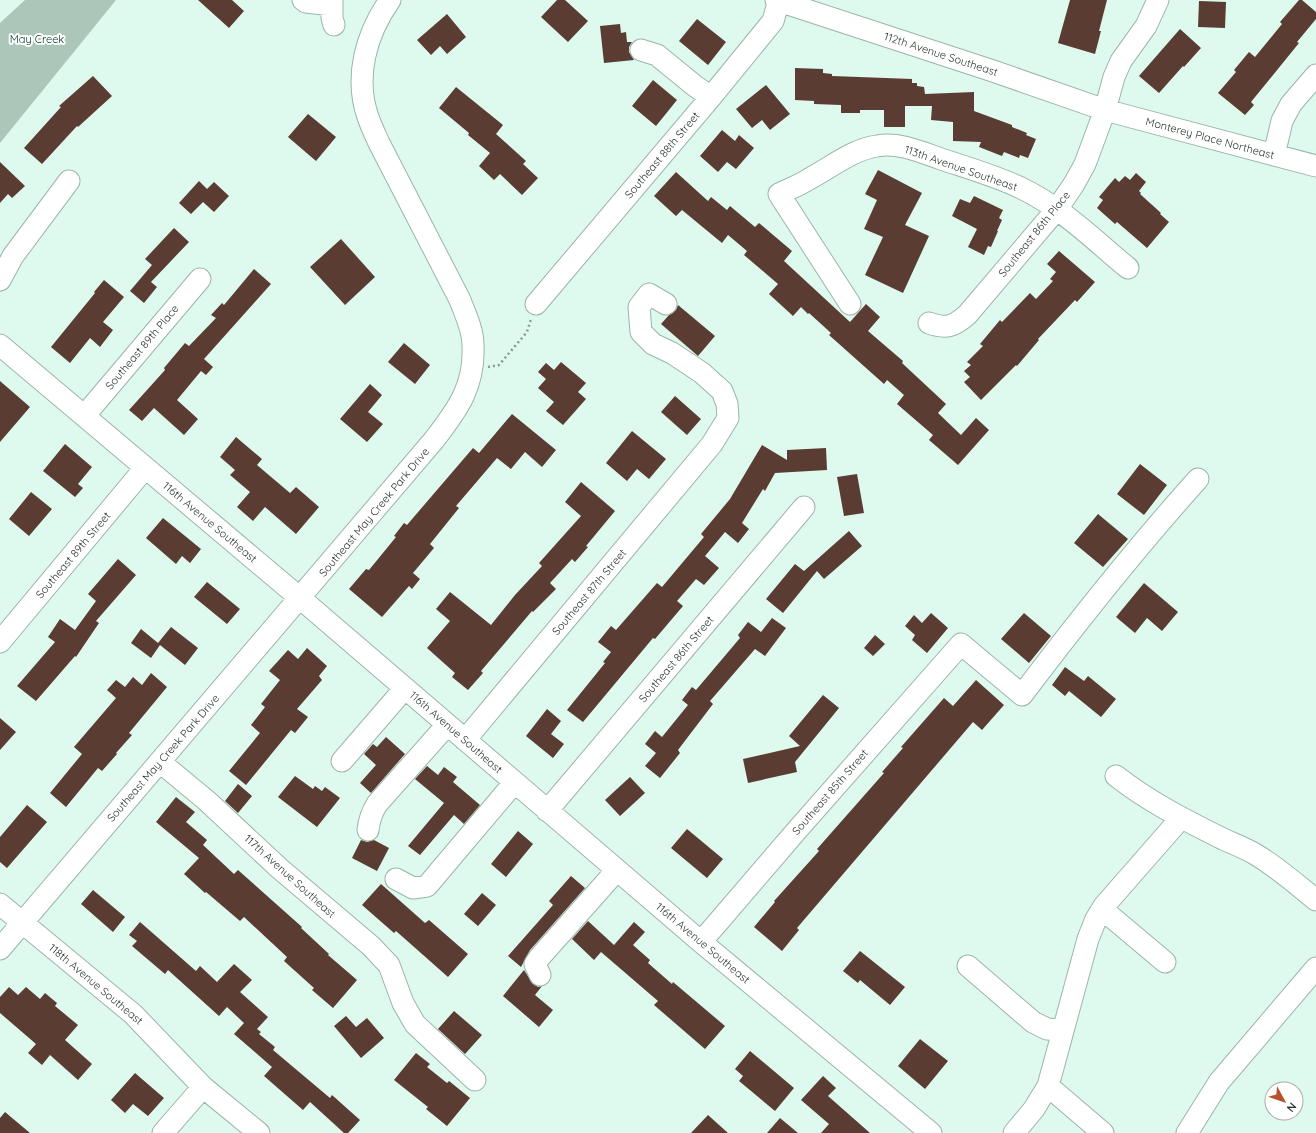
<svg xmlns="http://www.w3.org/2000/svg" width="1316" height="1133" viewBox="0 0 1316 1133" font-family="Quicksand,sans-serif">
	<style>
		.green { fill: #acc6ba }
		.building { fill: #5a3c32 }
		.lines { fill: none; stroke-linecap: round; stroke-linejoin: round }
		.minor-casing { stroke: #9bb5a9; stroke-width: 23 }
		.path { stroke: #869990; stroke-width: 2.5; stroke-dasharray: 2 3; stroke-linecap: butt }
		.minor { stroke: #fff; stroke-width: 21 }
		.labels { text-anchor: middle; stroke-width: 4; stroke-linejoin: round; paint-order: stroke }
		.park-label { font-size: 11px; fill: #003323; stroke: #fff }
		.street-label { font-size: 11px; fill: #2a3530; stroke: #fff }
	</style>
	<rect width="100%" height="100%" fill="#def9ed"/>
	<path class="green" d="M25 0H116L0 143V23Z"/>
	<path class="building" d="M198 0H232L244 11 229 28Z
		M557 0H565L588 21 568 42 541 17Z
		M1070 0H1107L1099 31H1101L1095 54 1058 43Z
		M1299 0H1302L1316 12V19L1297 42 1299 43 1251 102 1254 105 1245 115 1218 93 1236 72 1234 70 1249 52 1255 57 1282 24 1280 22Z
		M1199 1 1226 2 1225 28 1198 27Z
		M447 14 466 37 447 54 440 46 431 55 417 40Z
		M697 19 726 42 708 65 679 41Z
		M620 24 621 33 626 32 627 42H632L629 47V52L634 60 604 63 600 26Z
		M1180 29 1201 48 1184 67 1183 66 1159 93 1139 76Z
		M795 68 823 69V73L832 74V76L912 79V83H917V86L924 87 925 94 974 92V111L1012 125V127L1027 133 1026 135 1036 139 1028 158 1020 155 1019 158 1004 152 1002 156 979 147 981 142 953 141V122L931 120 932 106H905V127H884V110H860V113H841V105L814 104V101L795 100Z
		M93 76 112 96 78 127 77 126 42 164 24 148 61 107 59 106Z
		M653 80 677 100 656 126 632 106Z
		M766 85 790 114 770 130 762 120 752 128 736 109Z
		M456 87 503 125 496 134 526 161 523 164 538 178 522 195 500 174 494 180 479 166 490 153 468 135 469 133 439 108Z
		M308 114 336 137 316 161 288 137Z
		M722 130 735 141 739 135 754 148 736 169 727 162 718 172 700 156Z
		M0 162 25 186 12 198 8 194 0 203Z
		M878 170 922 193 905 225 929 236 903 293 865 275 883 237 864 229 877 200 865 194Z
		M676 172 708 201 711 197 727 210 730 206 755 227 759 223 792 251 784 261 850 322 866 304 880 317 868 331 903 361 902 363 946 404 938 413 961 435 976 418 989 430 958 465 929 440 933 435 897 404 904 395 887 380 884 384 829 335 831 333 809 313 808 314 801 307 793 316 769 294 778 284 744 255 747 251 728 235 722 243 682 210 676 216 654 196Z
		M1136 173 1146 182 1139 191 1141 193 1140 194 1161 213 1160 214 1169 222 1147 248 1117 222 1115 224 1097 208 1103 200 1099 197 1115 178 1119 182 1125 176 1130 180Z
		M199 181 207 189 214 182 229 196 214 212 203 202 191 214 179 203Z
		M974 196 1003 210 999 218 1002 220 997 231H998L991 247 988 246 984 255 968 247 977 229 952 216 960 199 970 203Z
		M174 228 189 242 151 282 157 287 144 303 130 291 152 265 145 259Z
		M341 239 375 277 345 305 310 267Z
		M1059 251 1095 282 1077 302 1075 300 1038 339 1039 340 1017 366 1016 365 981 400 964 382 970 377 964 371 971 365 967 362 983 346 980 344 1000 320 1002 322 1030 293 1036 299 1053 281 1050 279 1056 272 1047 264Z
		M254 269 271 284 204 359 213 367 206 375 201 371 177 400 198 419 184 435 154 408 142 421 129 410 165 370 164 368 185 343 189 346 216 318 211 315 222 303 224 305Z
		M104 280 124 297 103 322 113 330 100 347 90 338 70 363 51 347 95 293 94 292Z
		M678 305 715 336 698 356 661 324 669 315 676 310Z
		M404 343 430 365 415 384 388 362Z
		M561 362 586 383 578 392 586 399 563 425 546 411 554 402 538 388 546 379 538 372 546 363 554 370Z
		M0 381 30 407 0 442Z
		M370 384 382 395 368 412 383 424 367 442 340 419Z
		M675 396 701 419 687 435 661 412Z
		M512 414 556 450 542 467 525 452 511 469 497 458 456 506 459 508 430 544 434 548 413 573 420 579 412 589 409 586 382 617 349 589 366 569 369 570 396 537 394 536 404 523 407 525 473 448 479 453Z
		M632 431 666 459 649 479 637 469 627 481 606 463Z
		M236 437 262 459 257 465 290 493 296 487 319 507 296 534 265 507 253 521 237 507 250 492 230 475 235 470 220 457Z
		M65 444 92 467 78 484 83 488 75 497 43 471Z
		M762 445 787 460V450L826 448 827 470 775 473 765 491 763 489 742 523 749 529 738 543 725 532 705 556 719 568 704 585 696 579 677 601 683 606 655 639 653 638 583 722 567 710 605 663 603 662 611 652 598 642 611 626 616 630 657 583 662 587 704 537 701 534 730 499Z
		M1140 464 1167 485 1144 515 1117 494Z
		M857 474 864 513 844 516 837 477Z
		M581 482 615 511 586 546 588 547 575 562 572 559 550 583 556 589 533 612 532 611 481 671 483 673 468 690 452 677 455 673 427 648 450 621 436 609 450 592 491 625 515 595 542 566 539 563 581 516 565 502Z
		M31 492 52 509 29 536 9 519Z
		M1098 514 1128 539 1103 567 1074 543Z
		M163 518 201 549 190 563 182 556 176 564 146 538Z
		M849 531 862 546 824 579 817 571 783 613 766 599 795 564 804 571Z
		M118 559 136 575 96 621 99 623 76 657 75 656 36 701 17 686 55 642 48 637 60 619 75 630 96 601 88 594Z
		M207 582 240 609 227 624 194 597Z
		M1144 583 1178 612 1162 631 1147 618 1135 633 1116 617Z
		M931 613 948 628 927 653 912 640 915 635 905 626 914 615 922 623Z
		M1024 613 1051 636 1029 663 1001 639Z
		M772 618 786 628 765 656 755 649 710 701 713 704 678 750 680 753 660 778 645 766 656 753 645 744 655 731 662 737 688 705 682 700 692 687 696 690 740 638 738 635 748 622 761 632Z
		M171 627 198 648 185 665 160 645 151 658 131 643 141 629 158 643Z
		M875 635 885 644 873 656 864 648Z
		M307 648 327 666 319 676 322 680 297 709 308 717 295 733 291 730 246 785 229 771 260 733 251 725 265 707 261 704 280 680 269 671 288 650 298 659Z
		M1065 667 1084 681 1088 676 1116 699 1101 717 1069 691 1065 696 1052 685Z
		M151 673 167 687 129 733 132 735 116 753 117 754 102 771 98 768 66 807 50 793 82 754 74 747 116 698 107 690 116 680 125 687 133 677 142 685Z
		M976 680 1004 705 982 730 973 722 797 928 799 930 782 951 754 927 775 902 774 901 819 851 817 849 884 773 882 772 903 748 901 747 944 698 953 706Z
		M823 695 839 708 795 762 797 772 748 783 743 759 800 746 789 736Z
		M547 709 561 721 551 734 564 744 553 758 526 736Z
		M0 718 16 732 0 750Z
		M386 737 405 754 371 793 360 783 376 765 364 754 373 744 377 747Z
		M427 766 438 775 444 767 457 777 453 782 480 805 464 824 454 815 420 855 408 846 444 803 415 779Z
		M295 776 313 789 315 786 322 791 325 787 340 798 317 827 278 797Z
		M630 777 645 793 620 816 605 800Z
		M238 784 252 796 238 813 225 801Z
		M176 797 195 812 186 822 207 840 203 845 234 874 238 870 302 927 301 928 329 954 328 955 357 980 333 1008 312 990 314 988 284 961 287 957 244 917 240 921 206 892 205 893 184 874 199 858 156 822Z
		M27 805 47 822 7 868 0 862V837Z
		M687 829 723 859 707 878 671 848Z
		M518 831 533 844 506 877 491 864Z
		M361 840 367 842 374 840 389 848 377 871 352 858Z
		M571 876 585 888 530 950 521 967 508 956 553 905 549 901Z
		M381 884 425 923 429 920 468 954 448 977 396 931 394 933 362 905Z
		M93 890 125 917 113 932 81 904Z
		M482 893 496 905 478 926 464 914Z
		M588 921 614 945 634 922 645 932 633 945 650 960 648 963 672 984 673 982 725 1026 705 1049 654 1005 658 1001 601 952 594 960 572 939Z
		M140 922 196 971 200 966 217 982 234 964 252 980 240 992 268 1017 257 1029 261 1032 259 1034 275 1047 273 1050 330 1098 332 1095 360 1120 348 1133H344L310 1102 303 1110 264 1076 272 1067 234 1034 244 1023 227 1007 219 1016 168 970 165 974 132 946 137 941 129 935Z
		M860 951 905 987 890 1005 860 980 858 983 843 971Z
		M524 970 533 984 538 987 542 986 535 995 553 1010 539 1027 503 996Z
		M9 987 18 995 26 987 40 999 45 993 57 1003 55 1006 78 1025 65 1040 92 1064 78 1080 50 1055 42 1065 28 1053 36 1044 0 1013V997Z
		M454 1011 482 1035 465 1054 438 1029Z
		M346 1016 356 1027 367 1018 384 1038 361 1058 334 1026Z
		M920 1039 948 1061 925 1089 898 1066Z
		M750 1051 794 1088 775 1111 739 1081 743 1076 735 1069Z
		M416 1053 430 1064 427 1067 447 1083 449 1081 470 1098 447 1126 426 1109 428 1107 394 1080Z
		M135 1073 164 1098 148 1116 133 1104 125 1113 111 1100Z
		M823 1076 836 1088 828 1096 870 1133H821L829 1124 801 1100Z
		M5 1112 30 1133H0V1118Z
		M708 1115 728 1133H691Z
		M780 1118 798 1133H767Z"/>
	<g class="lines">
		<g class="minor-casing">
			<path id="minor" d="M303 0 306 2 332 5
				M332 0V18L334 25
				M776 0 993 71 1105 110 1316 166
				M641 50 657 55 695 86 711 97
				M1274 155 1282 121 1291 104 1316 75
				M0 280 13 256 69 181
				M536 304 711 97 773 21 779 0
				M850 304 779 194C789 189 800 185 809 179 832 167 851 150 877 146 899 142 921 152 941 159 968 168 996 176 1021 188 1061 207 1094 240 1128 268
				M929 323C946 329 953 327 967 315L1057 209 1074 184 1085 164 1105 110 1114 77 1121 61 1146 26 1158 0
				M0 345 300 598 701 942 931 1133
				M85 415 200 279
				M0 642 145 468
				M465 740 712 444 728 418 727 404 722 391 702 373 672 353 653 344 641 332 639 307 649 294 666 304
				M342 761 405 688
				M160 762 206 800 279 868 371 946 389 965 403 1003 415 1024 475 1080
				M1116 776C1148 801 1183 819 1219 837 1231 843 1243 847 1255 854 1277 867 1296 884 1316 900
				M547 811 804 507
				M368 830C369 820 372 812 377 804L447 725
				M396 879 413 888 427 886 514 783
				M0 904 133 1014 203 1087 259 1133
				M1102 909 1165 962
				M701 942 798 829 961 644 1022 695C1078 621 1136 548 1198 479
				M0 949 434 440C458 409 475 386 473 345 473 329 465 314 460 300L379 143C375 134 371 126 368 117 354 77 366 34 390 0
				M968 966 1033 1022 1047 1029 1063 1030
				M540 975 535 964 539 958 617 870
				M1048 1086 1103 1133
				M163 1133 203 1087
				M1014 1133 1034 1109 1048 1086 1088 939 1096 919 1104 906 1181 818
				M1187 1133 1219 1082 1316 968"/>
		</g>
		<path class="path" d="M488 367 499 365 527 332 531 319"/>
		<use href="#minor" class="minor"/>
	</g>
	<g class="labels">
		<g class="park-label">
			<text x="37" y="43">May Creek</text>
		</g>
		<g class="street-label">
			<text transform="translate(941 54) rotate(18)" y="4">112th Avenue Southeast</text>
			<text transform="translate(1210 138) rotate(15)" y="4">Monterey Place Northeast</text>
			<text transform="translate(662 155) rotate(-50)" y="4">Southeast 88th Street</text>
			<text transform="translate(961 168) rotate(19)" y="4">113th Avenue Southeast</text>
			<text transform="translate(1034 234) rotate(-51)" y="4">Southeast 86th Place</text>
			<text transform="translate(142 347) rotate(-50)" y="4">Southeast 89th Place</text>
			<text transform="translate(374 512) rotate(-50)" y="4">Southeast May Creek Park Drive</text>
			<text transform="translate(210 522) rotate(40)" y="4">116th Avenue Southeast</text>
			<text transform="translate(73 555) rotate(-50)" y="4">Southeast 89th Street</text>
			<text transform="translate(589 592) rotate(-50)" y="4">Southeast 87th Street</text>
			<text transform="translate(676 659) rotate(-50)" y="4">Southeast 86th Street</text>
			<text transform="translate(456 732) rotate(41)" y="4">116th Avenue Southeast</text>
			<text transform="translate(163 758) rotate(-49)" y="4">Southeast May Creek Park Drive</text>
			<text transform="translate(830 792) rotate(-49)" y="4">Southeast 85th Street</text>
			<text transform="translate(290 876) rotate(42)" y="4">117th Avenue Southeast</text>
			<text transform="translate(703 943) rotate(40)" y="4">116th Avenue Southeast</text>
			<text transform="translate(96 984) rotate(40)" y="4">118th Avenue Southeast</text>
		</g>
	</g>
	<g transform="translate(1284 1101) rotate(130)"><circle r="19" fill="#ffffff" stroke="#aaaeac"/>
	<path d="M0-3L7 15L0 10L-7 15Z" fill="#b8502b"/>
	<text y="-6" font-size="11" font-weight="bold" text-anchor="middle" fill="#2a3530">N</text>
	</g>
</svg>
